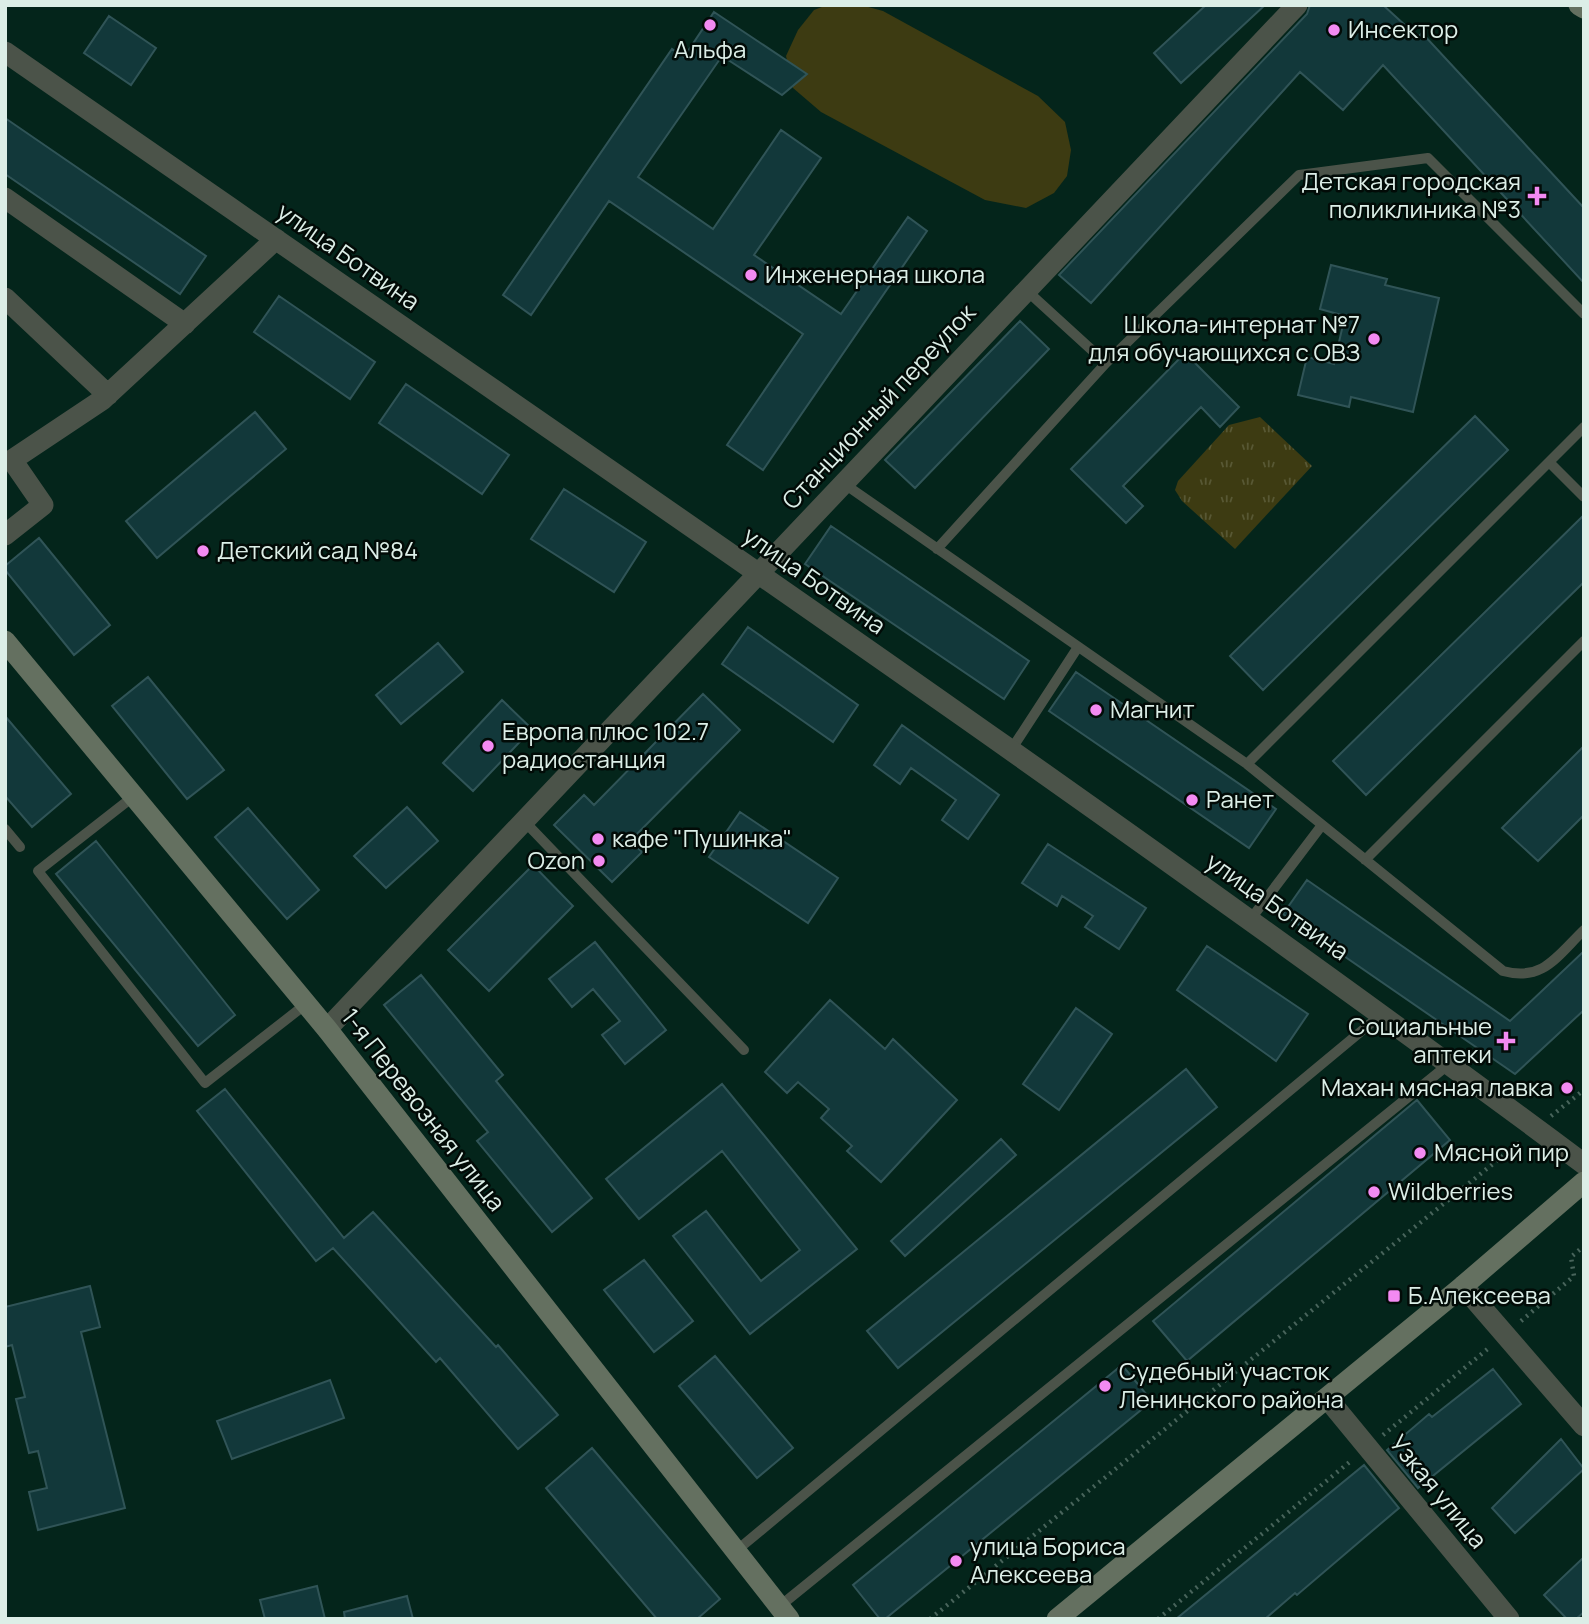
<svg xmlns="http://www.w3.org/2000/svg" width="1589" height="1624" viewBox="0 0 1589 1624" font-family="Manrope,sans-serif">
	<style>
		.grass { fill: #3d3b12 }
		.park { fill: url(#park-tufts) }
		.building { fill: #12383a; stroke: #305457; stroke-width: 2 }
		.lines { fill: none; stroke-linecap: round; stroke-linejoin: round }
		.path { stroke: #48645b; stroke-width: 4.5; stroke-dasharray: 2 5; stroke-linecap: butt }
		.lane { stroke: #4b5349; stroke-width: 10 }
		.street { stroke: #4b5349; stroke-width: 21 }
		.secondary { stroke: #647060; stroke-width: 21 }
		.poi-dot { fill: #f38af2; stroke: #020b07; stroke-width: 2.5 }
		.labels { text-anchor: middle; stroke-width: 5; stroke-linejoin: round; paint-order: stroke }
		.poi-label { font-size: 24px; fill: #dceee7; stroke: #020b07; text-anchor: start }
		.street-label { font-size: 24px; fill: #dceee7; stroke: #020b07 }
	</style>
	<defs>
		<pattern id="park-tufts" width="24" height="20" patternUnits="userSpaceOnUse" patternTransform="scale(1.75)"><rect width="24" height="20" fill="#3d3b12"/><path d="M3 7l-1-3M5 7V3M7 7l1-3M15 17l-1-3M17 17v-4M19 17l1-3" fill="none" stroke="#585834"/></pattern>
	</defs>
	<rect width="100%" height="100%" fill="#04251b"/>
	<path class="grass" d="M827 5H861L883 11 1038 96 1065 122 1071 150 1067 176 1054 193 1026 208 985 200 821 112 793 88 786 56 798 30 814 10Z"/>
	<path class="park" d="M1260 417 1312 466 1235 549 1182 501 1175 490 1178 481 1229 425Z"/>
	<path class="building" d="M1206 5H1265L1181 83 1154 53Z
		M1310 5H1383L1418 37 1422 33 1584 208V283L1383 65 1343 110 1300 72 1091 303 1059 275 1307 14Z
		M714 12 807 74 782 95 722 56 638 177 713 229 781 130 821 158 754 255 841 314 908 217 927 231 763 470 727 445 803 334 609 201 531 315 503 295 672 49 684 57Z
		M109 16 156 48 131 85 84 53Z
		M5 118 206 256 180 294 5 174Z
		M1331 265 1387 279 1385 285 1439 298 1413 412 1351 397 1349 407 1298 395 1307 357 1334 364 1345 316 1320 309Z
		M279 296 375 362 350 399 254 332Z
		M1020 321 1049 349 915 488 885 460Z
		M1185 353 1239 407 1220 427 1201 407 1123 486 1143 506 1126 523 1071 469Z
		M406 384 509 455 482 494 379 423Z
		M255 412 286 449 157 558 126 521Z
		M1475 416 1508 450 1263 690 1230 656Z
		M564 489 646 542 614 592 531 539Z
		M1584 515V582L1366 795 1333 761Z
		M831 526 1029 661 1004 699 805 564Z
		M39 538 110 625 74 655 5 570V566Z
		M748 627 858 705 833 742 722 664Z
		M438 643 463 672 401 724 376 695Z
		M1076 672 1276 809 1249 848 1049 711Z
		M148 677 224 770 187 799 112 706Z
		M703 694 740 730 630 841 642 852 612 882 554 825 584 795 594 805Z
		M502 700 532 729 473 791 443 763Z
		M5 716 71 794 32 827 5 796Z
		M902 725 999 795 968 839 942 820 956 800 911 768 900 784 874 765Z
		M1584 746V815L1538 861 1502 828Z
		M407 807 438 841 386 888 354 856Z
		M248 808 319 890 287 919 215 837Z
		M740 812 838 878 808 923 709 857Z
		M96 841 235 1015 198 1046 56 874Z
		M1048 844 1146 908 1119 949 1085 927 1093 916 1062 896 1057 906 1022 883Z
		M533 865 573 906 489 991 448 950Z
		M1307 880 1510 1021 1584 951V1010L1515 1074 1283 914Z
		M595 942 666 1030 625 1064 602 1035 620 1021 593 989 572 1007 549 979Z
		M1207 946 1308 1014 1276 1061 1177 990Z
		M421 975 503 1075 496 1081 592 1198 552 1232 477 1141 488 1132 384 1005Z
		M830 1000 885 1049 893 1039 957 1100 881 1182 847 1151 852 1146 821 1118 829 1109 798 1082 787 1093 765 1072Z
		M1076 1008 1112 1034 1059 1110 1023 1084Z
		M1186 1069 1217 1107 898 1368 867 1331Z
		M722 1084 857 1249 750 1334 673 1236 706 1211 761 1281 800 1250 722 1151 639 1219 606 1179Z
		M225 1089 344 1238 373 1212 496 1347 498 1345 558 1415 518 1449 440 1358 436 1362 333 1248 316 1261 197 1111Z
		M1417 1100 1450 1140 1187 1361 1153 1321Z
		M1001 1139 1016 1155 905 1256 891 1241Z
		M644 1260 693 1321 654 1352 604 1290Z
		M90 1286 100 1327 81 1332 125 1508 38 1530 29 1492 47 1488 38 1451 29 1453 16 1399 25 1397 12 1345 5 1347V1307Z
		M715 1356 793 1448 757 1478 679 1386Z
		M1122 1365 1152 1401 885 1619H880L853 1585Z
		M1493 1369 1521 1404 1418 1488 1387 1450 1429 1414 1432 1417Z
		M330 1380 344 1418 232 1459 217 1421Z
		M1561 1439 1584 1469 1515 1533 1492 1508Z
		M592 1448 720 1599 697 1619H657L546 1488Z
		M1364 1465 1399 1508 1297 1595 1295 1593 1265 1619H1176Z
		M1584 1557V1612L1576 1619H1567L1544 1595Z
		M317 1586 325 1619H265L260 1600Z
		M407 1596 413 1619H345L344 1612Z"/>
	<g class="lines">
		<path class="path" d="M1551 1116 1584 1090
			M1521 1321 1574 1276 1571 1257 1584 1246
			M1383 1435 1490 1347
			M930 1619 1520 1142
			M1158 1619 1352 1460"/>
		<path class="lane" d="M1026 290 1106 363
			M1549 462 1584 497
			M843 483 1247 764 1503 971C1543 982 1557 956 1584 930
			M937 549 1106 363 1299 175 1428 158 1584 314
			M1011 750 1078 647
			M1247 764 1584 427
			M134 796 38 871 205 1083 306 1004
			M525 822 744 1050
			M5 829 20 847
			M1365 860 1584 641
			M1250 920 1322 825
			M736 1551 1382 1014
			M780 1606 1449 1064"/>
		<path class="street" d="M5 52C534 419 1067 780 1584 1164
			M5 198 185 324
			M5 298 108 395
			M5 535 43 505 12 460 102 400 276 239
			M327 1029 1297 5
			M1463 1286 1584 1426
			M1327 1398 1509 1619"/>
		<path class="secondary" d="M1579 5 1584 8
			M5 641 327 1029 789 1619
			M1057 1619 1463 1286 1584 1182"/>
	</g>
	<g class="poi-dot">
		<circle cx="710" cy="25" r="7"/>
		<circle cx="1334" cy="30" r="7"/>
		<path d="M1533.5 185.5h7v7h7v7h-7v7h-7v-7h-7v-7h7z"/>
		<circle cx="751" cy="275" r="7"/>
		<circle cx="1374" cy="339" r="7"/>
		<circle cx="203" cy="551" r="7"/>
		<circle cx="1096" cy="710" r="7"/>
		<circle cx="488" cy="746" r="7"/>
		<circle cx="1192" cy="800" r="7"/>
		<circle cx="598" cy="839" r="7"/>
		<circle cx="599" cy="861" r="7"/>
		<path d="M1502.5 1030.5h7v7h7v7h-7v7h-7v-7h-7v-7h7z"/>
		<circle cx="1567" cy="1088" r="7"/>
		<circle cx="1420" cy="1153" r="7"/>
		<circle cx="1374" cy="1192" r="7"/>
		<rect x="1387" y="1289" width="14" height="14" rx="3.5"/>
		<circle cx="1105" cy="1386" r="7"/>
		<circle cx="956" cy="1561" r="7"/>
	</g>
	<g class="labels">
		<g class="poi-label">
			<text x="1348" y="38">Инсектор</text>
			<text x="710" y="58" text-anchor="middle">Альфа</text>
			<text x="1521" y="190" text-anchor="end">Детская городская<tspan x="1521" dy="28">поликлиника №3</tspan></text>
			<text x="765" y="283">Инженерная школа</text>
			<text x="1360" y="333" text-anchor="end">Школа-интернат №7<tspan x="1360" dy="28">для обучающихся с ОВЗ</tspan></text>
			<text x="217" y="559">Детский сад №84</text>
			<text x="1110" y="718">Магнит</text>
			<text x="502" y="740">Европа плюс 102.7<tspan x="502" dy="28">радиостанция</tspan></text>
			<text x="1206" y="808">Ранет</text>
			<text x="612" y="847">кафе "Пушинка"</text>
			<text x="585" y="869" text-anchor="end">Ozon</text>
			<text x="1492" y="1035" text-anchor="end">Социальные<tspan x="1492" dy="28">аптеки</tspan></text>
			<text x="1553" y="1096" text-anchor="end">Махан мясная лавка</text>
			<text x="1434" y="1161">Мясной пир</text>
			<text x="1388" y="1200">Wildberries</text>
			<text x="1408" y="1304">Б.Алексеева</text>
			<text x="1119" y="1380">Судебный участок<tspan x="1119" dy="28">Ленинского района</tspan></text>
			<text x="970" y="1555">улица Бориса<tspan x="970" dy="28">Алексеева</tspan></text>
		</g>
		<g class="street-label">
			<text transform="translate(348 257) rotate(35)" y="8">улица Ботвина</text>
			<text transform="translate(879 407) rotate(-47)" y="8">Станционный переулок</text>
			<text transform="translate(814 581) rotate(35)" y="8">улица Ботвина</text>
			<text transform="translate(1277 907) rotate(35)" y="8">улица Ботвина</text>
			<text transform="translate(423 1110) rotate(52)" y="8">1-я Перевозная улица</text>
			<text transform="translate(1438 1492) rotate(51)" y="8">Узкая улица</text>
		</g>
	</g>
	<rect width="1589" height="1624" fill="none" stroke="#dceee7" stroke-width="14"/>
</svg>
